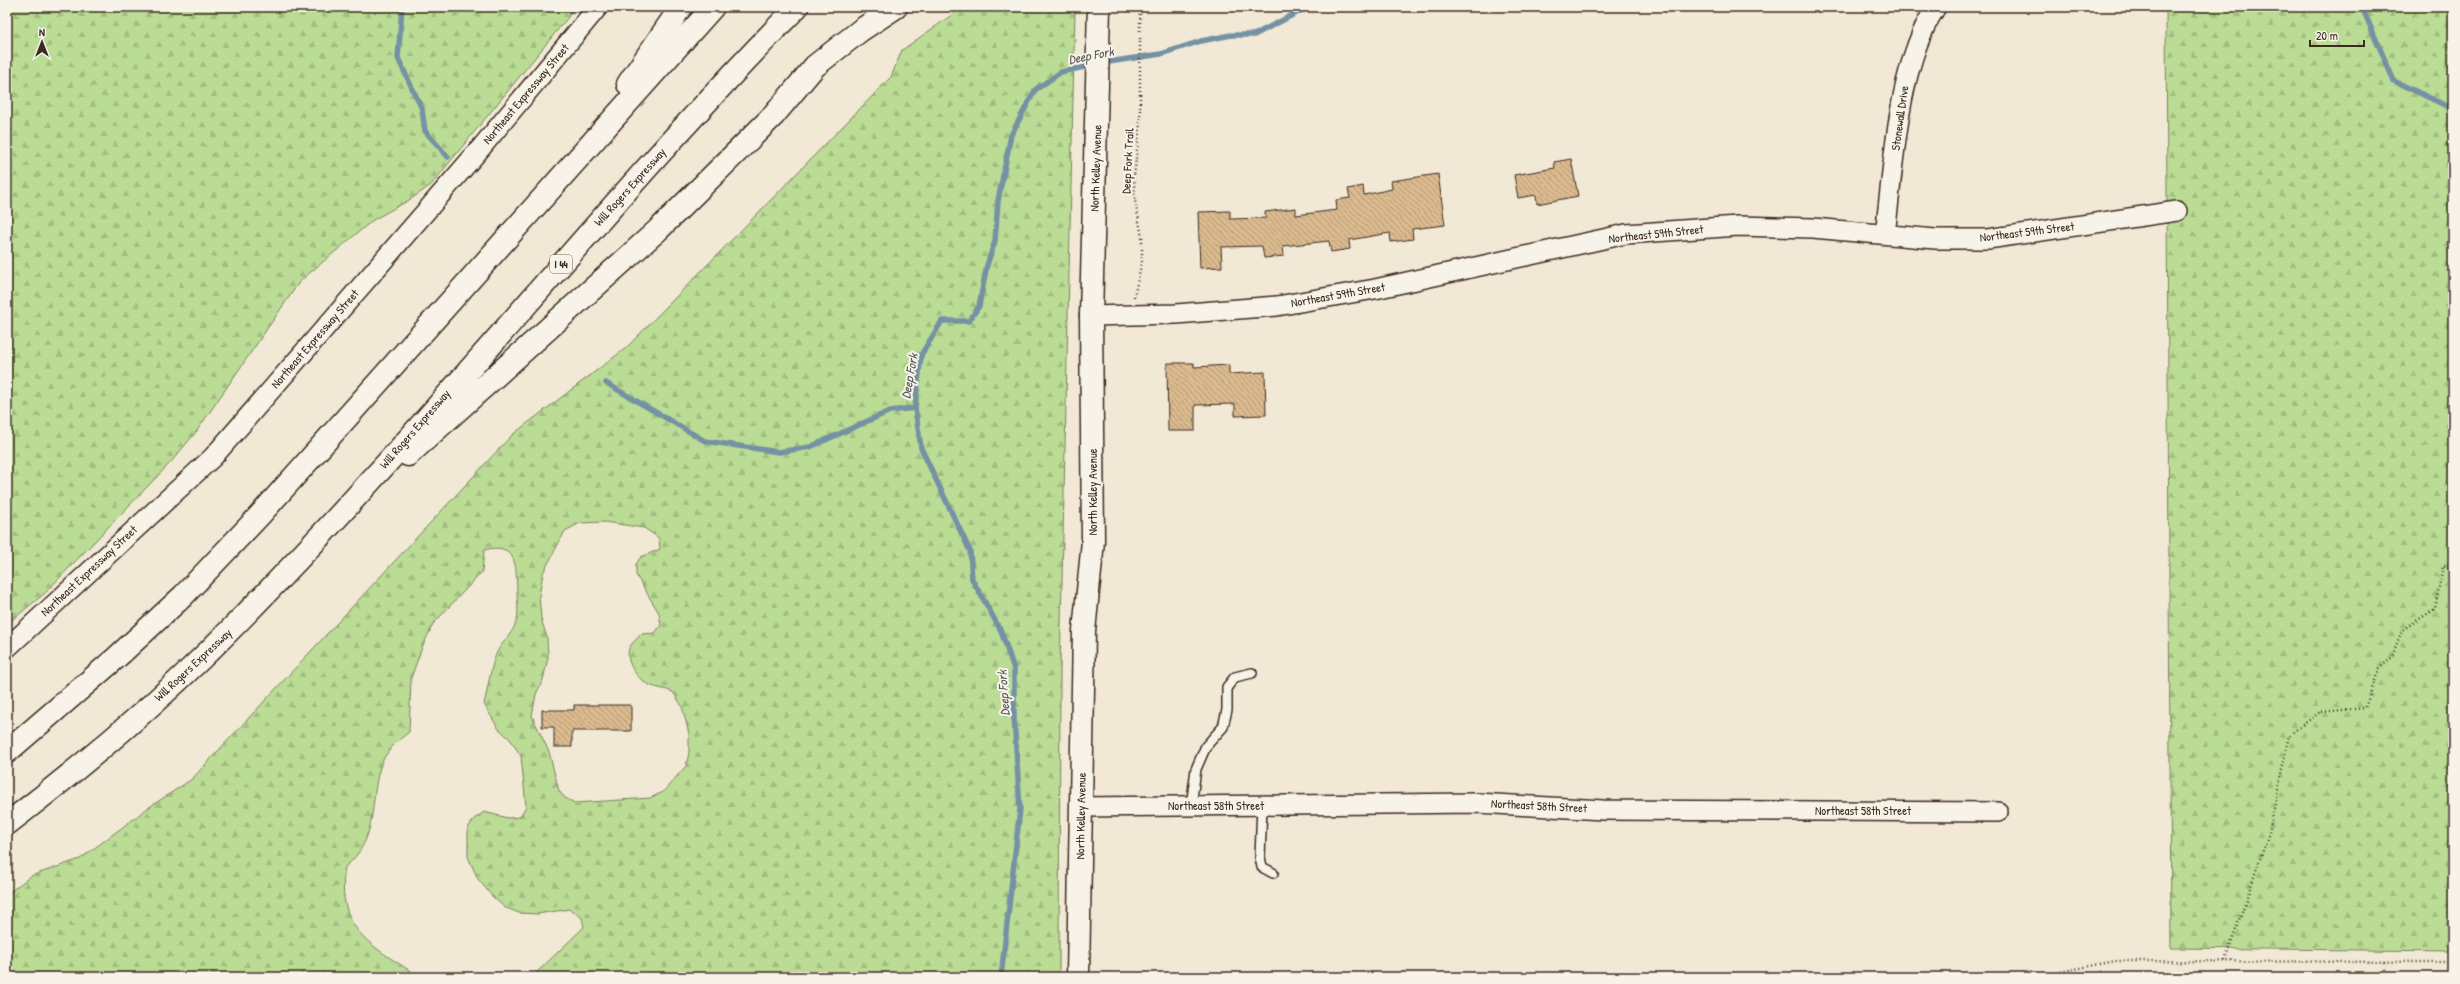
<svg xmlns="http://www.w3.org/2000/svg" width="2460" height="984" viewBox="0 0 2460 984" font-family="'Patrick Hand',sans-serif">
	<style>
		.forest { fill: url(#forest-firs); stroke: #7a835a; fill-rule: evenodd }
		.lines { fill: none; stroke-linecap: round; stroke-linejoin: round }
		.stream { stroke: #7592a4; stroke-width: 5.5 }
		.building { fill: url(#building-back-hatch); stroke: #3b2a1e }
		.service-casing { stroke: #3b2a1e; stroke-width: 12 }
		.minor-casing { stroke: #3b2a1e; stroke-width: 22 }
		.tertiary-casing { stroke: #3b2a1e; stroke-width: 25 }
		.secondary-casing { stroke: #3b2a1e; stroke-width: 25 }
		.motorway-casing { stroke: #3b2a1e; stroke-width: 25 }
		.path { stroke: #3b2a1e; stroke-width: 2.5; stroke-dasharray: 1 3; stroke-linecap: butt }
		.service { stroke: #f7f3e8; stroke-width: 9 }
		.minor { stroke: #f7f3e8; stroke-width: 19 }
		.tertiary { stroke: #f7f3e8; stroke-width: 22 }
		.secondary { stroke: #f7f3e8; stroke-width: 22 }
		.motorway { stroke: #f7f3e8; stroke-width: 22 }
		.labels { text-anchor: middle; stroke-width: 4; stroke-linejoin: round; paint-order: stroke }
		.shield { fill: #f7f3e8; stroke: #73665b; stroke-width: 1 }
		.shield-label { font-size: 11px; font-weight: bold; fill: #3b2a1e }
		.street-label { font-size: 12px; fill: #3b2a1e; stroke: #f7f3e8 }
		.water-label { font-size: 13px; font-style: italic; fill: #535556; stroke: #f7f3e8 }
	</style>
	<defs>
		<pattern id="forest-firs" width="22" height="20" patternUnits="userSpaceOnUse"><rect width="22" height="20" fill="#badc95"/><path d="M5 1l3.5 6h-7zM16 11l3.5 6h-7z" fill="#a1bd80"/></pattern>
		<pattern id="building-back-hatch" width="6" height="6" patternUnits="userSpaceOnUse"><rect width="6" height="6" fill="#dbba8e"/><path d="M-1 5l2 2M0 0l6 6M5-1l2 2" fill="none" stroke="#b39773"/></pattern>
	</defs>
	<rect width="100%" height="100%" fill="#f1e8d6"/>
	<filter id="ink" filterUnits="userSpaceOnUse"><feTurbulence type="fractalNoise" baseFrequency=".025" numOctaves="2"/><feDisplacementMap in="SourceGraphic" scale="8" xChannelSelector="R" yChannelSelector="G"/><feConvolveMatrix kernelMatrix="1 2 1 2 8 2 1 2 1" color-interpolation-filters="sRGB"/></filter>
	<g filter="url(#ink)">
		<path class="forest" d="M7 7H573L569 16 431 185 411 199 373 220 300 281 196 432 171 462 44 594 7 624Z
			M963 7H1074L1075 10 1060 668 1059 977H532L584 927 582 918 570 909 537 914 519 913 504 907 492 896 478 879 468 857V828L474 819 484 812 508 818 520 817 526 806 521 756 510 739 498 728 484 704C488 689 491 663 498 650 505 639 514 632 517 619 519 611 517 600 517 592 516 567 518 541 484 550L482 572 433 624 421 650 411 678 409 732C397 741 385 752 380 767 369 804 379 839 345 867 335 931 374 947 420 977H7V894L31 876 80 859 148 808 192 779 512 435 626 348 891 77 902 50ZM605 522 644 528 659 538 660 549 641 557 636 564V575L659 613 661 625 655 633 641 634C638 638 633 642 630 646 623 660 637 679 649 685 656 688 666 689 673 692L682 706 689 734V753L686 766 663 792 650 798 575 803 565 798 559 791 549 752 532 716 536 694 543 680 548 658 547 638 541 618 539 596 543 573 565 531 580 523Z
			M2166 7H2453V951L2171 948Z"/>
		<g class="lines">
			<path class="stream" d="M402 7 398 58 422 109 425 131 448 157
				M2362 7 2394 81 2453 109
				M1102 63 1161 54 1201 41 1231 35H1254L1308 7
				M606 383 705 441 779 452 810 447 890 411 915 408
				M1001 977 1020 809 1014 718V669L1001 631 972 579 970 551 921 448 915 408 921 355 942 321H969L979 306 987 265 995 241 998 201 1011 135 1035 90 1061 72 1094 65"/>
		</g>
		<path class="building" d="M1571 159 1578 196 1537 204 1536 195 1518 198 1514 175 1555 168 1554 162Z
			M1438 174 1445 225 1412 229 1413 239 1391 242 1390 233 1349 240 1350 249 1331 252 1329 241 1283 246 1284 256 1264 258 1262 246 1221 247 1222 267 1200 268 1198 212 1230 211V219L1266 218 1265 212 1296 208V215L1337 210 1336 200 1350 198 1348 189 1363 186 1364 195 1392 189 1391 181Z
			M1167 363H1194V367L1229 365V374L1265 372 1266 415 1235 416V404L1195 405V431H1168Z
			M574 705H631V731H572V747H554V727H542V710H574Z"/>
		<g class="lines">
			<g class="service-casing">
				<path id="service" d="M1191 806 1196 769 1206 746 1223 727 1227 710V687L1235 677 1252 673
					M1262 806 1260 857 1262 867 1273 873"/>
			</g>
			<g class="minor-casing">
				<path id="minor" d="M1885 234C1894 165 1897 66 1936 7
					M1091 316 1176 314 1277 306 1375 289 1626 234 1738 226 1813 228 1935 239H1988L2177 211
					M7 648 213 457 480 149 598 7
					M1081 807 1477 803 1603 810 1998 812"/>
			</g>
			<g class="tertiary-casing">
				<path id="tertiary" d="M1078 977 1084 631 1093 541 1091 316"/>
			</g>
			<g class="secondary-casing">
				<path id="secondary" d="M1091 316 1099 7"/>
			</g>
			<g class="motorway-casing">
				<path id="motorway" d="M628 84 681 7
					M408 455 659 229 774 115 815 66 861 30 896 7
					M7 752 116 658 183 596 259 516 713 7
					M7 824C84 765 159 702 227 633 426 433 599 209 797 7"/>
			</g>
			<path class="path" d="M1134 297 1142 261V237L1135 201 1134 177 1140 123V7
				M2225 961 2269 833 2289 735 2320 712 2365 708 2379 669 2392 657 2402 630 2435 609 2443 565 2453 568
				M2384 962 2386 977
				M2045 975 2115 961 2453 962
				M2033 977H2050"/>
			<use href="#service" class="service"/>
			<use href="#minor" class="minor"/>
			<use href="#tertiary" class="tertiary"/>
			<use href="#secondary" class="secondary"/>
			<use href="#motorway" class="motorway"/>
		</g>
	</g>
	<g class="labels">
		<rect class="shield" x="550" y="255" width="22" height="18" rx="3"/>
		<g class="shield-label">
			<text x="561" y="268">I 44</text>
		</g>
		<g class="street-label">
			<text transform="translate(526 94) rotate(-50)" y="4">Northeast Expressway Street</text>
			<text transform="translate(1900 118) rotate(-82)" y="4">Stonewall Drive</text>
			<text transform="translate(1128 161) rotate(-87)" y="4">Deep Fork Trail</text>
			<text transform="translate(1096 168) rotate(-88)" y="4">North Kelley Avenue</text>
			<text transform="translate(630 187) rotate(-48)" y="4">Will Rogers Expressway</text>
			<text transform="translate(2027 232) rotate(-7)" y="4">Northeast 59th Street</text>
			<text transform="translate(1656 234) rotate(-6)" y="4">Northeast 59th Street</text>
			<text transform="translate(1338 295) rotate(-10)" y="4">Northeast 59th Street</text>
			<text transform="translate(315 339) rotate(-49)" y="4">Northeast Expressway Street</text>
			<text transform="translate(415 429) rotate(-49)" y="4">Will Rogers Expressway</text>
			<text transform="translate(1093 492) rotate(-90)" y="4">North Kelley Avenue</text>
			<text transform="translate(89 571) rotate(-43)" y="4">Northeast Expressway Street</text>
			<text transform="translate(193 665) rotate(-43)" y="4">Will Rogers Expressway</text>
			<text x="1216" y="810">Northeast 58th Street</text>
			<text transform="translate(1539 806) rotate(3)" y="4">Northeast 58th Street</text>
			<text x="1863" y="815">Northeast 58th Street</text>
			<text transform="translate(1081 816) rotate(-89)" y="4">North Kelley Avenue</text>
		</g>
		<g class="water-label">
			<text transform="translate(1091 55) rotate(-11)" y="5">Deep Fork</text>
			<text transform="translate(909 376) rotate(-80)" y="5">Deep Fork</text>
			<text transform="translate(1003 693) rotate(-94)" y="5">Deep Fork</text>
		</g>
	</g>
	<rect width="2460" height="984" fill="none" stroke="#f7f3e8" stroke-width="24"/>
	<rect x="12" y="12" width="2436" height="960" fill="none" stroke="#3b2a1e" stroke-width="1.5" filter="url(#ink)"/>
	<g transform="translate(42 42)" stroke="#f7f3e8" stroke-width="3" paint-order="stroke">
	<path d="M0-3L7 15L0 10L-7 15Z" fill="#3b2a1e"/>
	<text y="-6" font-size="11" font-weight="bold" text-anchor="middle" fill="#3b2a1e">N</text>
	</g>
	<path d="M2310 40v6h54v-6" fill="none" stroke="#3b2a1e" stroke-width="2"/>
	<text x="2316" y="40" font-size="12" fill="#3b2a1e" stroke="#f7f3e8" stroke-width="3" paint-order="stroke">20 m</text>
</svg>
